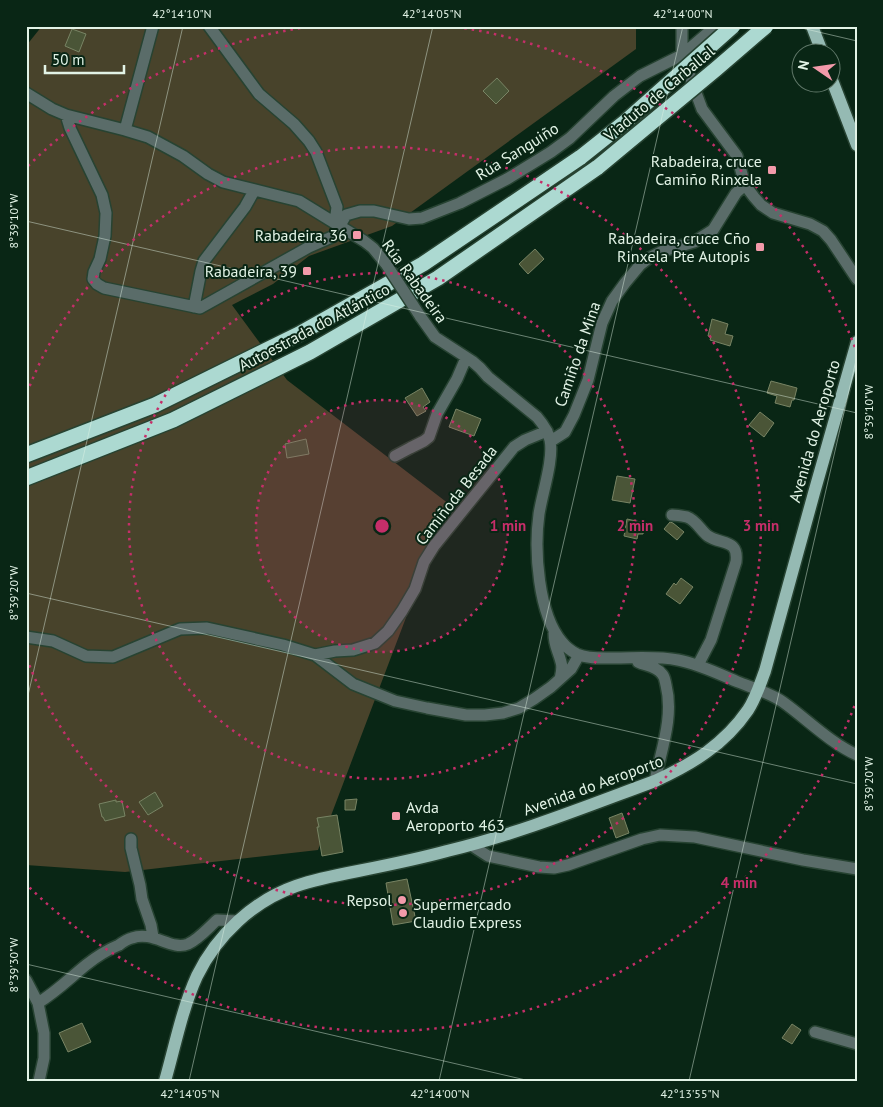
<svg xmlns="http://www.w3.org/2000/svg" width="883" height="1107" viewBox="0 0 883 1107" font-family="'PT Sans',sans-serif">
	<style>
		.green { fill: #48432b }
		.building { fill: #4a5537; stroke: #788464 }
		.lines { fill: none; stroke-linecap: round; stroke-linejoin: round }
		.minor-casing { stroke: #274332; stroke-width: 14 }
		.primary-casing { stroke: #274332; stroke-width: 15 }
		.motorway-casing { stroke: #274332; stroke-width: 18 }
		.minor { stroke: #5a6c69; stroke-width: 11 }
		.primary { stroke: #95bab3; stroke-width: 12 }
		.motorway { stroke: #acd9d1; stroke-width: 15 }
		.minor-bridge-casing { stroke: #274332; stroke-width: 14; stroke-linecap: butt }
		.motorway-bridge-casing { stroke: #274332; stroke-width: 18; stroke-linecap: butt }
		.minor-bridge { stroke: #5a6c69; stroke-width: 11 }
		.motorway-bridge { stroke: #acd9d1; stroke-width: 15 }
		.ticks { fill: none; stroke: #e2f3e6; stroke-width: 1; stroke-opacity: 0.45 }
		.ring { fill: none; stroke: #c52e69; stroke-width: 2.5; stroke-dasharray: 2.5 5 }
		.poi-dot { fill: #f39aaa; stroke: #092615; stroke-width: 2 }
		.labels { text-anchor: middle; stroke-width: 4; stroke-linejoin: round; paint-order: stroke }
		.street-label { font-size: 16px; fill: #e2f3e6; stroke: #092615 }
		.poi-label { font-size: 16px; fill: #e2f3e6; stroke: #092615; text-anchor: end }
		.centre { fill: #c52e69; stroke: #092615; stroke-width: 2.5 }
		.ring-label { font-size: 15px; text-anchor: middle; font-weight: bold; fill: #c52e69; stroke: #092615; stroke-width: 4; stroke-linejoin: round; paint-order: stroke }
		.neatline { fill: none; stroke: #e2f3e6; stroke-width: 2 }
		.ticks-label { font-size: 12px; text-anchor: middle; fill: #e2f3e6 }
	</style>
	<rect width="100%" height="100%" fill="#092615"/>
	<path class="green" d="M42 26H636V49L392 226 309 256 273 284 232 305 287 380 449 504 318 850 125 872 26 865V46Z"/>
	<path class="building" d="M72 29 86 34 79 52 65 46Z
		M497 78 509 91 496 104 483 91Z
		M535 249 544 259 528 274 519 264Z
		M712 319 728 324 725 334 733 336 730 346 710 340 711 337 708 336Z
		M771 381 797 388 794 400H792L790 407 775 403 777 396 767 393Z
		M422 388 430 402 423 407 426 411 417 416 405 398Z
		M456 409 481 419 474 436 449 427Z
		M760 412 774 423 764 437 749 425Z
		M306 439 309 454 287 458 285 444Z
		M617 476 635 479 630 503 612 500Z
		M627 519 645 523 643 534H638L637 539 624 536Z
		M670 522 673 523 684 532 677 540 664 529Z
		M681 578 693 587 680 604 666 594 674 583 676 585Z
		M155 792 163 806 148 815 139 802Z
		M357 799 355 810H345V800Z
		M116 800V802L122 801 125 816 105 821 103 817H102L99 804Z
		M622 813 629 833 616 838 609 818Z
		M337 815 343 852 322 856 317 827H319L317 818Z
		M407 879 416 921 393 925 386 883Z
		M82 1023 91 1042 68 1052 59 1033Z
		M792 1024 801 1030 792 1044 782 1038Z"/>
	<g class="lines">
		<g class="minor-casing">
			<path id="minor" d="M209 26 259 94 294 124 309 141 316 152 337 207 336 215 332 221
				M682 26V55L702 109 737 156 745 185 754 197 761 205 773 213 810 224 823 231 831 240 857 279
				M26 93 52 109 66 115 125 130 148 137 183 156 208 174 223 182 299 201 364 241 373 248 386 264
				M66 115 70 128 102 195 106 213 105 236 100 259 94 272 93 279 97 284 104 288 200 308 309 247 334 236 346 215 360 211H374L409 219 422 218 460 203 507 179 551 152 570 138 614 96 640 76 682 55 716 26
				M125 130 153 26
				M194 307 201 271 204 261 245 207 254 191
				M420 316 435 337 472 361 480 368 488 377 537 417C543 424 548 431 550 440 554 459 542 494 539 514 534 550 538 614 562 642 566 647 571 651 577 654 588 659 602 658 614 658 635 658 657 656 678 660 699 664 719 674 738 682 753 688 770 693 783 702 808 720 829 742 857 755
				M551 441 565 432 574 415 588 380 602 323 612 301 625 283 640 265 649 258 663 251 694 242 713 230 736 193 745 185
				M395 456 410 448 424 441 429 437 437 414 457 379 466 358
				M672 515C677 515 682 516 687 517 696 520 701 531 708 536 722 545 739 539 736 562L711 640 698 665
				M554 633C554 646 558 650 561 662 563 668 561 674 560 679
				M26 637 53 641 86 656 113 657 180 629 207 628 283 645 315 655 353 684 395 701 427 708 466 715H485L503 713 519 708 534 699 551 687 571 669 579 655
				M315 655 335 651 353 650 375 643 388 631 402 611 415 589 424 562 434 546 514 447 525 440 547 431
				M638 662C646 666 656 666 662 674 665 677 665 681 666 685 674 717 661 750 655 781
				M131 839V848L140 885 142 899 151 925 153 937
				M471 845 488 856 539 867 554 868 568 865 642 839 660 835 695 837 803 860 857 869
				M26 980 38 1003 44 1033V1058L39 1081
				M38 1003C56 992 70 978 86 965 96 957 107 950 119 945 123 942 128 939 132 938 153 930 171 951 188 944 199 939 208 928 217 920L238 921
				M815 1032 857 1044"/>
		</g>
		<g class="primary-casing">
			<path id="primary" d="M812 26 822 52
				M830 75 857 145
				M165 1081C175 1046 182 1009 197 976 217 935 253 901 296 886 316 879 337 875 358 871 388 865 418 859 447 851 518 834 587 806 655 781 692 764 724 745 748 710 756 698 760 684 765 671L814 493 857 342"/>
		</g>
		<g class="motorway-casing">
			<path id="motorway" d="M26 455 155 405 299 334 423 264 581 157
				M26 478 173 420 310 352 438 278 598 167"/>
		</g>
		<use href="#minor" class="minor"/>
		<use href="#primary" class="primary"/>
		<use href="#motorway" class="motorway"/>
		<g class="minor-bridge-casing">
			<path id="minor-bridge" d="M386 264 420 316"/>
		</g>
		<g class="motorway-bridge-casing">
			<path id="motorway-bridge" d="M581 157 625 122 733 26
				M598 167 716 69 766 26"/>
		</g>
		<use href="#minor-bridge" class="minor-bridge"/>
		<use href="#motorway-bridge" class="motorway-bridge"/>
	</g>
	<path class="ticks" d="M793 26 857 41M26 221 857 413M26 593 857 784M26 704 183 26M26 964 530 1081M189 1081 433 26M439 1081 683 26M689 1081 857 356"/>
	<circle cx="382" cy="526" r="126" fill="#c52e69" fill-opacity=".12"/>
	<g class="ring">
		<circle cx="382" cy="526" r="126"/>
		<circle cx="382" cy="526" r="253"/>
		<path d="M27 393A379 379 0 1 1 27 659"/>
		<path d="M857 699A505 505 0 0 1 28 886M28 166A505 505 0 0 1 307 27M457 27A505 505 0 0 1 857 353"/>
	</g>
	<g class="poi-dot">
		<rect x="767" y="165" width="10" height="10" rx="2.5"/>
		<rect x="352" y="230" width="10" height="10" rx="2.5"/>
		<rect x="755" y="242" width="10" height="10" rx="2.5"/>
		<rect x="302" y="266" width="10" height="10" rx="2.5"/>
		<rect x="391" y="811" width="10" height="10" rx="2.5"/>
		<circle cx="402" cy="900" r="5"/>
		<circle cx="403" cy="913" r="5"/>
	</g>
	<g class="labels">
		<g class="street-label">
			<text transform="translate(659 93) rotate(-40)" y="6">Viaduto de Carballal</text>
			<text transform="translate(517 151) rotate(-32)" y="6">Rúa Sanguiño</text>
			<text transform="translate(415 281) rotate(54)" y="6">Rúa Rabadeira</text>
			<text transform="translate(314 327) rotate(-28)" y="6">Autoestrada do Atlántico</text>
			<text transform="translate(577 354) rotate(-71)" y="6">Camiño da Mina</text>
			<text transform="translate(814 431) rotate(-74)" y="6">Avenida do Aeroporto</text>
			<text transform="translate(456 495) rotate(-52)" y="6">Camiñoda Besada</text>
			<text transform="translate(593 785) rotate(-20)" y="6">Avenida do Aeroporto</text>
		</g>
		<g class="poi-label">
			<text x="762" y="167">Rabadeira, cruce<tspan x="762" dy="18">Camiño Rinxela</tspan></text>
			<text x="347" y="241">Rabadeira, 36</text>
			<text x="750" y="244">Rabadeira, cruce Cño<tspan x="750" dy="18">Rinxela Pte Autopis</tspan></text>
			<text x="297" y="277">Rabadeira, 39</text>
			<text x="406" y="813" text-anchor="start">Avda<tspan x="406" dy="18">Aeroporto 463</tspan></text>
			<text x="392" y="906">Repsol</text>
			<text x="413" y="910" text-anchor="start">Supermercado<tspan x="413" dy="18">Claudio Express</tspan></text>
		</g>
	</g>
	<circle cx="382" cy="526" r="8" class="centre"/>
	<g class="ring-label">
		<text x="508" y="531">1 min</text>
		<text x="635" y="531">2 min</text>
		<text x="761" y="531">3 min</text>
		<text x="739" y="888">4 min</text>
	</g>
	<rect width="883" height="1107" fill="none" stroke="#092615" stroke-width="55"/>
	<g transform="translate(816 68) rotate(283)"><circle r="24" fill="#092615" stroke="#607869"/>
	<path d="M0-4L9 19L0 12L-9 19Z" fill="#f39aaa"/>
	<text y="-8" font-size="14" font-weight="bold" text-anchor="middle" fill="#e2f3e6">N</text>
	</g>
	<path d="M45 65v8h79v-8" fill="none" stroke="#e2f3e6" stroke-width="2.5"/>
	<text x="52" y="65" font-size="15" fill="#e2f3e6" stroke="#092615" stroke-width="4" paint-order="stroke">50 m</text>
	<rect x="28" y="28" width="828" height="1052" class="neatline"/>
	<g class="ticks-label">
		<text x="182" y="18">42°14'10"N</text>
		<text x="432" y="18">42°14'05"N</text>
		<text x="683" y="18">42°14'00"N</text>
		<text transform="translate(14 221) rotate(-90)" y="4">8°39'10"W</text>
		<text transform="translate(869 412) rotate(-90)" y="4">8°39'10"W</text>
		<text transform="translate(14 593) rotate(-90)" y="4">8°39'20"W</text>
		<text transform="translate(869 784) rotate(-90)" y="4">8°39'20"W</text>
		<text transform="translate(14 965) rotate(-90)" y="4">8°39'30"W</text>
		<text x="190" y="1098">42°14'05"N</text>
		<text x="440" y="1098">42°14'00"N</text>
		<text x="690" y="1098">42°13'55"N</text>
	</g>
</svg>
